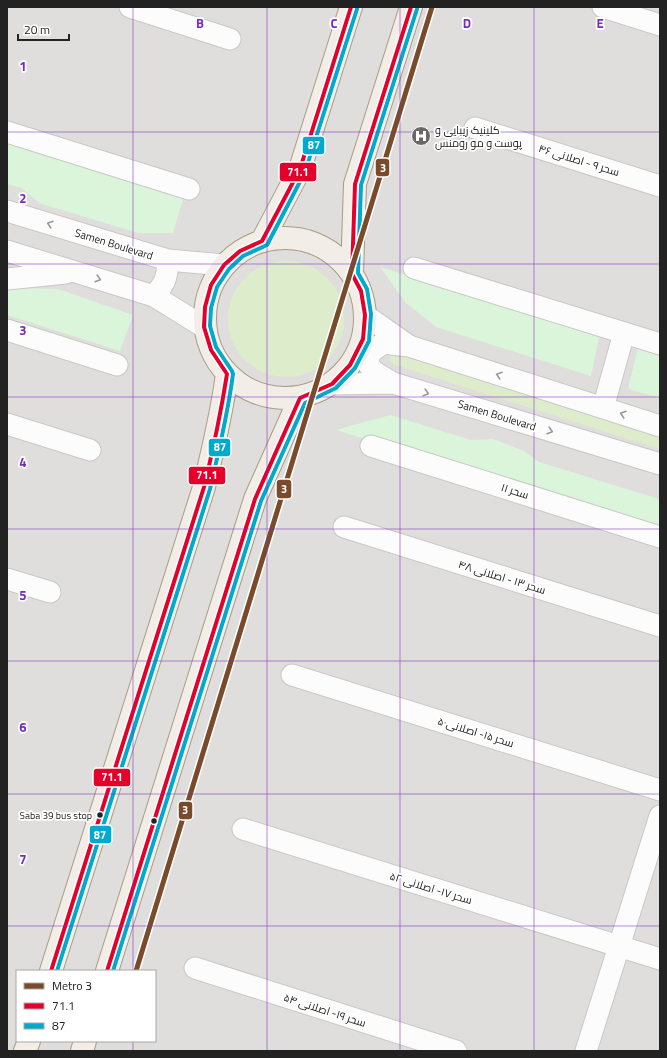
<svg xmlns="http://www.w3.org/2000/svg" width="667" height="1058" viewBox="0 0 667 1058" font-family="'Titillium Web',Cairo,sans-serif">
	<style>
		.residential { fill: #dfdedc; fill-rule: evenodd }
		.grass { fill: #ddeccb }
		.park { fill: #daf5da }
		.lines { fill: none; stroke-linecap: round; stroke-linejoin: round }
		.minor-casing { stroke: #c9c8c7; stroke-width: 23 }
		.major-casing { stroke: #a79c86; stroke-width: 24 }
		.minor { stroke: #fdfcfc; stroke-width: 21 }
		.major { stroke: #f3ede7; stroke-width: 22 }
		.bus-1-casing { stroke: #fff; stroke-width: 7 }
		.bus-2-casing { stroke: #fff; stroke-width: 7 }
		.bus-1 { stroke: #e4002b; stroke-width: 4 }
		.bus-2 { stroke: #00a9ce; stroke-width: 4 }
		.metro-1-casing { stroke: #fff; stroke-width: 8 }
		.metro-1 { stroke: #7a4b2a; stroke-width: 5 }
		.oneway { stroke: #9a9a9a }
		.grid { fill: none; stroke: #7b2cbf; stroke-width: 1; stroke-opacity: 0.55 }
		.bus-dot { fill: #222; stroke: #fff; stroke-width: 1.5 }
		.labels { text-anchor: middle; stroke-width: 3.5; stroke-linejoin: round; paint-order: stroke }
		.bus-label { font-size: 10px; fill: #222; stroke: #fff; text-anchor: end }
		.poi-label { font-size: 11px; fill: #222; stroke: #fff; text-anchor: start }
		.street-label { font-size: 11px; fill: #222; stroke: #fff }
		.grid-label { font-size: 13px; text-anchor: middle; font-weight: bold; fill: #7b2cbf; stroke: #fff; stroke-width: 3.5; stroke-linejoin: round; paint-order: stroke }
		.line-badge { stroke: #fff; stroke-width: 1.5 }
		.badge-label { font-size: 11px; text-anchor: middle; font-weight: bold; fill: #fff }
	</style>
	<rect width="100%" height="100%" fill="#f0eeeb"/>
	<path class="residential" d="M7 7H660V1051H7ZM17 971H155V1041H17Z"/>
	<path class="grass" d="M228 319a58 58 0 1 1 116 0a58 58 0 1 1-116 0Z
		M392 352H398L407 357 660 438V449L395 365 390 361V357Z"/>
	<path class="park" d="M7 142 184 196 173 233H138L39 203 22 188 7 184Z
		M380 267 600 333 591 376 436 327 405 302Z
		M7 288 58 289 133 315 120 351 7 315Z
		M639 344 660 351V398L628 389Z
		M390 415 471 440 493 439 524 451 539 462 659 499 660 500V531L336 430Z"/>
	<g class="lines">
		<g class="minor-casing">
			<path id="minor" d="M130 7 230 39
				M603 7 660 25
				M475 128 660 186
				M7 132 189 189
				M7 211 168 260 224 265
				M7 251 154 296 204 327
				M414 268 660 344
				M7 279 66 273
				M154 296C166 282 167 278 168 260
				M365 315 409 346 660 426
				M7 330 117 365
				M393 383 373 371 367 362 371 352 383 343 408 346
				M332 384 393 383 660 464
				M603 408 624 333
				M7 424 90 450
				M371 446 660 537
				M344 527 660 626
				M7 579 50 592
				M292 675 660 790
				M243 829 660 959
				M195 968 456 1051
				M586 1051 660 816"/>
		</g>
		<g class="major-casing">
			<path id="major" d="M205 318a80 80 0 1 1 160 0a80 80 0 1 1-160 0Z
				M262 241 300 169 351 7
				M352 274 355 184 411 7
				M51 971 204 487C213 450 222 412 227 374
				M107 971 255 499 300 398
				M25 1051 29 1041
				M82 1051 85 1041"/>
		</g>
		<use href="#minor" class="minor"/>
		<use href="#major" class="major"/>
		<g class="bus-1-casing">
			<path id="bus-1" d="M51 971 204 487C213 450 221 412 227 374L211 350 204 327 205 307 211 285 224 265 240 251 262 241 300 169 351 7
				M107 971 255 499 300 398 332 384 350 365 363 339 365 315 361 291 352 274 355 184 411 7"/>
		</g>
		<g class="bus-2-casing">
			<path id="bus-2" d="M57 971 210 489C219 451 228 413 233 374L232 371 216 347 210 326 211 308 217 287 229 269 243 256 267 245 305 172 357 9
				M113 971 261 501 305 403 336 388 355 368 369 341 371 314 367 289 358 273 361 185 417 9"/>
		</g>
		<use href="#bus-1" class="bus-1"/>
		<use href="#bus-2" class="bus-2"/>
		<g class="metro-1-casing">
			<path id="metro-1" d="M136 971 432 7"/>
		</g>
		<use href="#metro-1" class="metro-1"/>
	</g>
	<defs><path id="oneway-chevron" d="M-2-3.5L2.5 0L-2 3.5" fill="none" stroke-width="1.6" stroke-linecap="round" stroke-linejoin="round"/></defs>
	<g class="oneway">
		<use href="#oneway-chevron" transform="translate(50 224) rotate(-163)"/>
		<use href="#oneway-chevron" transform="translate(98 279) rotate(17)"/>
		<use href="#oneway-chevron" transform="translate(499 375) rotate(-162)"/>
		<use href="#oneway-chevron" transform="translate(426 393) rotate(17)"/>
		<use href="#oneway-chevron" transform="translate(623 414) rotate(-162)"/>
		<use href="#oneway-chevron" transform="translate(550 431) rotate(17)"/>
	</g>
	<path class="grid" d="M133 7V971M267 7V1051M400 7V1051M534 7V1051M7 132H660M7 264H660M7 397H660M7 529H660M7 661H660M7 794H660M7 926H660M133 1041V1051"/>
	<defs>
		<g id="hospital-disc" transform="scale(1)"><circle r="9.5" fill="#6a6968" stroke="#fff"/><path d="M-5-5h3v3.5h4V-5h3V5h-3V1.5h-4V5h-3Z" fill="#fff"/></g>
	</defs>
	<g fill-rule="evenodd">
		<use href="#hospital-disc" x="421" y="136"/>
	</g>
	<g class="bus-dot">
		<circle cx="100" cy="815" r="3.5"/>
		<circle cx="154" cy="821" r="3.5"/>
	</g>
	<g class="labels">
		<g class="bus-label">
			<text x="92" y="819">Saba 39 bus stop</text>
		</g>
		<g class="poi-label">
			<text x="435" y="134">کلینیک زیبایی و<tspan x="435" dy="13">پوست و مو رومنس</tspan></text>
		</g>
		<g class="street-label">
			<text transform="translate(579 160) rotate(17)" y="4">سحر ۹ - اصلانی ۴۶</text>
			<text transform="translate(114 244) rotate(17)" y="4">Samen Boulevard</text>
			<text transform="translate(497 415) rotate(17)" y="4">Samen Boulevard</text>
			<text transform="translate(515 491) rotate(18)" y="4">سحر ۱۱</text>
			<text transform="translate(502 577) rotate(17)" y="4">سحر ۱۳ - اصلانی ۴۸</text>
			<text transform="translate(476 732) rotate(17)" y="4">سحر ۱۵- اصلانی۵۰</text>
			<text transform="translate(431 888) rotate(17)" y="4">سحر ۱۷- اصلانی ۵۲</text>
			<text transform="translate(325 1010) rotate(18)" y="4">سحر ۱۹- اصلانی ۵۴</text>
		</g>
	</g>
	<g class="grid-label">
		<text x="200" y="28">B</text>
		<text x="334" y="28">C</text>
		<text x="467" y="28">D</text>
		<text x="600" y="28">E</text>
		<text x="23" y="71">1</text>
		<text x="23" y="203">2</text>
		<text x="23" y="335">3</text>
		<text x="23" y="467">4</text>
		<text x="23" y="600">5</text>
		<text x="23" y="732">6</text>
		<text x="23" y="864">7</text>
	</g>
	<g class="line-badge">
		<rect x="302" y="136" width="23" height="19" rx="4" fill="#00a9ce"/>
		<rect x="375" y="158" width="15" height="19" rx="4" fill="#7a4b2a"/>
		<rect x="279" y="162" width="38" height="20" rx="4" fill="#e4002b"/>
		<rect x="208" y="438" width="23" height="19" rx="4" fill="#00a9ce"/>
		<rect x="188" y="466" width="38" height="19" rx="4" fill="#e4002b"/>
		<rect x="276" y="479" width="16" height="20" rx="4" fill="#7a4b2a"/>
		<rect x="93" y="768" width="38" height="19" rx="4" fill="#e4002b"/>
		<rect x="178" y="801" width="15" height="19" rx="4" fill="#7a4b2a"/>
		<rect x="89" y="825" width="23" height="19" rx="4" fill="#00a9ce"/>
	</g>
	<g class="badge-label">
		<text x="314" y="149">87</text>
		<text x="383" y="172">3</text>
		<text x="298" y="176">71.1</text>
		<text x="220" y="451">87</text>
		<text x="207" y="479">71.1</text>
		<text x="284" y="493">3</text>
		<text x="112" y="781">71.1</text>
		<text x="185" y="814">3</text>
		<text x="100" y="839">87</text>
	</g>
	<rect width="667" height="1058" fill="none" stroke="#222222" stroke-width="16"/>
	<rect x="16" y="970" width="140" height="72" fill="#ffffff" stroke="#a7a7a7"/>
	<rect x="24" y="983" width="20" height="6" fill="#7a4b2a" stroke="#a7a7a7"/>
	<text x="52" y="990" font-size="12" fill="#222222">Metro 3</text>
	<rect x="24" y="1003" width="20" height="6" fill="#e4002b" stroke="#a7a7a7"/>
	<text x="52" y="1010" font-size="12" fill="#222222">71.1</text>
	<rect x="24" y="1023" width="20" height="6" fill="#00a9ce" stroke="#a7a7a7"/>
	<text x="52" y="1030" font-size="12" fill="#222222">87</text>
	<path d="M18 34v6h51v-6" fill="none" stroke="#222222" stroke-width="2"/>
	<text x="24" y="34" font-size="12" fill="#222222" stroke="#ffffff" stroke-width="3" paint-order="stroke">20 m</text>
</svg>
